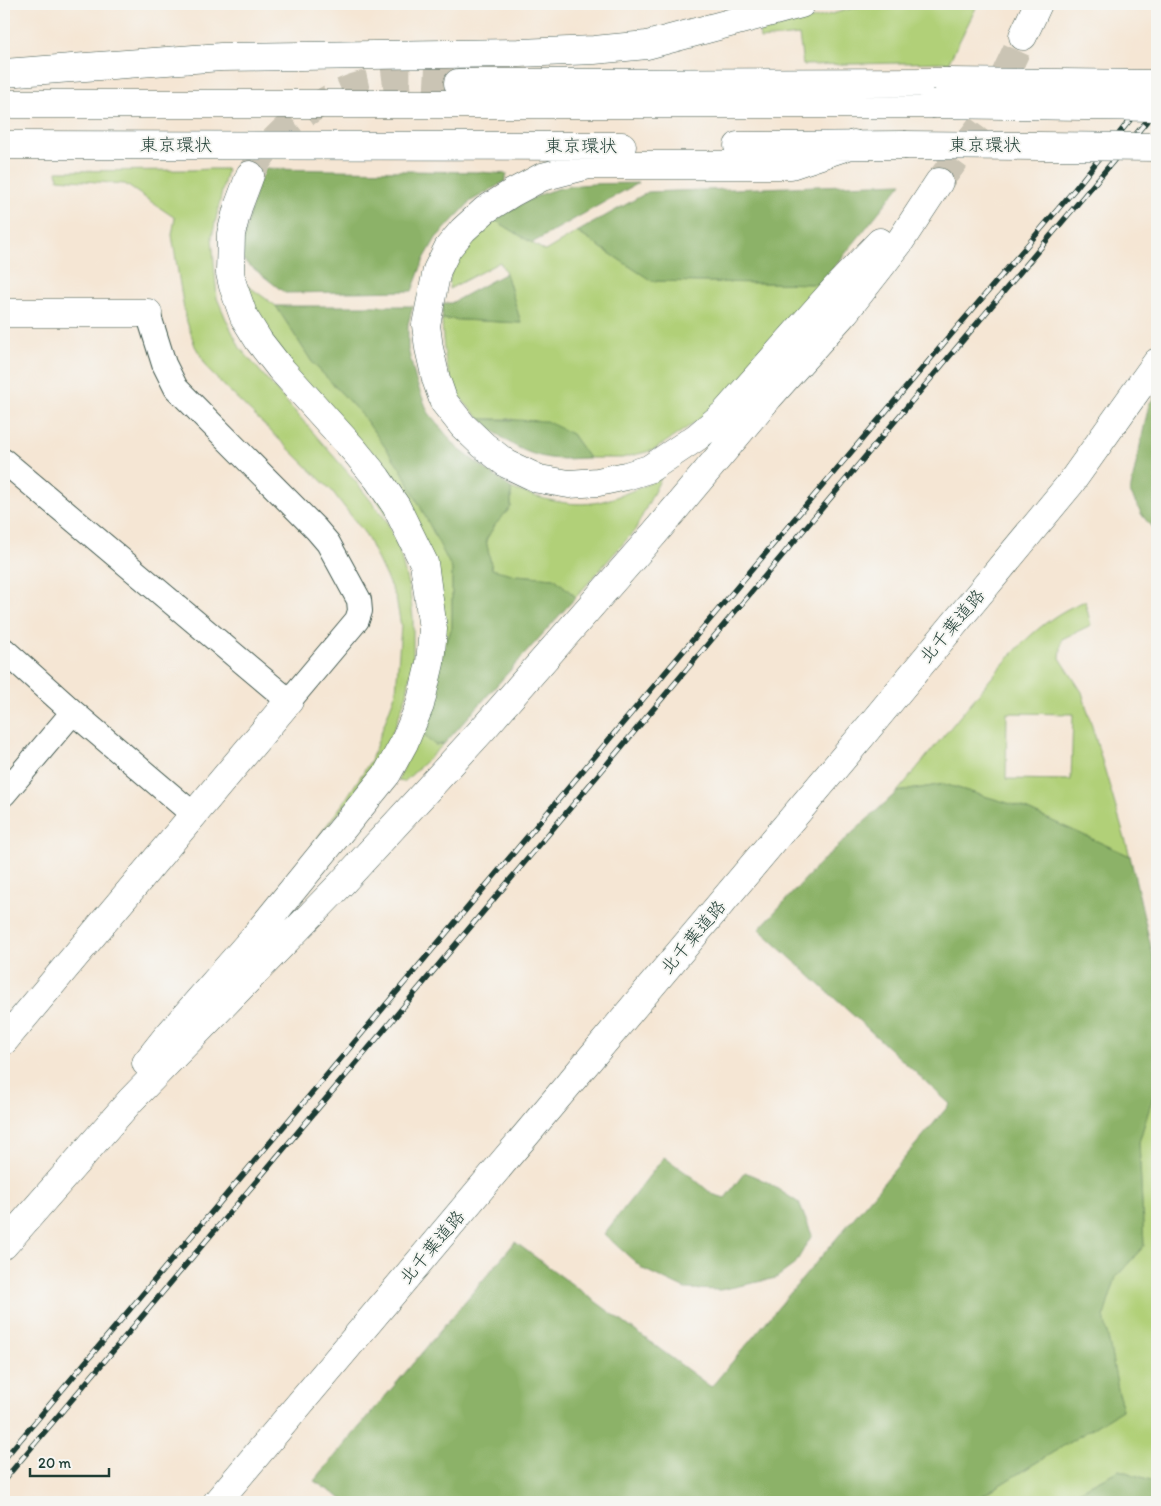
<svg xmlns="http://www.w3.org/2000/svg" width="1161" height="1506" viewBox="0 0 1161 1506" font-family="Itim,'Klee One',sans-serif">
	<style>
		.green { fill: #b1d078; stroke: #688656; fill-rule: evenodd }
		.forest { fill: #8cb268; stroke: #56784e }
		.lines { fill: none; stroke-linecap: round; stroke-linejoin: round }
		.trunk-tunnel { stroke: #cac4b4; stroke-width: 28; stroke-dasharray: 28 14; stroke-linecap: butt }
		.minor-casing { stroke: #3f564c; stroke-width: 26 }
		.tertiary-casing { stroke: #3f564c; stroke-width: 29 }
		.trunk-casing { stroke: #3f564c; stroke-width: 29 }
		.minor { stroke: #fff; stroke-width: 24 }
		.tertiary { stroke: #fff; stroke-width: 28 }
		.trunk { stroke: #fff; stroke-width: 28 }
		.rail-casing { stroke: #1f3d34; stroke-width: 5.5 }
		.rail { stroke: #f6f6f2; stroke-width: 4; stroke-dasharray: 11; stroke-linecap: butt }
		.trunk-bridge-casing { stroke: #3f564c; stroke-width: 29; stroke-linecap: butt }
		.trunk-bridge { stroke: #fff; stroke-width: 28 }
		.labels { text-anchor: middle; stroke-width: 4; stroke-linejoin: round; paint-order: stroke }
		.street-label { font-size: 18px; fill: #1f3d34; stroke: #f6f6f2 }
	</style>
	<rect width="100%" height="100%" fill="#f6f6f2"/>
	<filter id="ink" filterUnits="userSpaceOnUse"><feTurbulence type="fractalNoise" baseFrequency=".02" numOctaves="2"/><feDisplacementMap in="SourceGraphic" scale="10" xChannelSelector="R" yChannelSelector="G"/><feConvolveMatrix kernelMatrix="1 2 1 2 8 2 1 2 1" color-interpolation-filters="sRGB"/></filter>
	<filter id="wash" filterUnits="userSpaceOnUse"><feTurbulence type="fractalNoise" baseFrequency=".0096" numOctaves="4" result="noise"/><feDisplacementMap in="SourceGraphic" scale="20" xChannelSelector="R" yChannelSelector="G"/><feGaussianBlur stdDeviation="1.12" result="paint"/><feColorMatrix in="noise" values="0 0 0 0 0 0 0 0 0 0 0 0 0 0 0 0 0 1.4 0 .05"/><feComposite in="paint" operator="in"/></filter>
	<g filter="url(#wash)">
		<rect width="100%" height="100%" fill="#f5e6d4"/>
		<path class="green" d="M869 4H978L949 62 803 65 799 35 760 39 759 31 828 15Z
			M210 169H227L212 237 217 298 226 319 240 348 356 482 386 520 398 545 410 593 413 618V658L407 694 395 727 372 774 312 845 342 805 371 760 396 692 401 626 396 598 366 535 332 491 210 372 195 346 185 316 172 235 175 218 125 184 58 179 57 171 192 170Z
			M495 220 545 251 577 232 652 281 821 284 718 407 654 450 622 458H589L572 434 511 419H480C473 411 462 402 457 392 444 368 443 345 442 319L521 323 506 273 500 262 449 289C450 284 449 277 451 273 459 252 479 235 495 220Z
			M244 283 276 306 312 362 362 415 401 469 427 517 452 569V627L439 665V593L266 334Z
			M661 478 635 530 576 597 554 578 516 575 492 570 486 540 495 525 511 507V488C537 498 571 508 599 502 620 497 641 487 661 478Z
			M1085 601 1091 625 1062 639 1060 658 1082 692 1130 856 1021 807 944 784 897 792C921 763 946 733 970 704 1003 664 1035 620 1085 601ZM1007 713 1073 714 1071 780 1006 779Z
			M422 724 435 745 444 744 404 782 398 781Z
			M1157 1084V1482L1119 1470 1058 1502H972L1122 1410 1103 1316 1116 1277 1144 1246 1139 1142Z"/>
		<path class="forest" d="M261 169 479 172 507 174 504 182 471 201 436 238 424 259 412 291 285 293 239 257Z
			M638 183 532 243 495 220C513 209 530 198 550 191 576 182 610 184 638 183Z
			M902 183 821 284 652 281 577 232 648 192Z
			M506 273 521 323 442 319 443 303H451Z
			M276 306H413L408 324V349L416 381 428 412 457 448 511 488V507L495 525 486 540 492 569 516 575 554 578 576 597 444 744 435 745 426 738 422 724 439 665 452 627V569L401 469 362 415 312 362Z
			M1157 393V534L1142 515 1130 492 1149 404Z
			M480 419 546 421 572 434 589 458C577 458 563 460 550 458 522 454 500 438 480 419Z
			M944 784 1021 807 1130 856 1157 973V1084L1139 1142 1144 1246 1116 1277 1104 1316 1122 1410 972 1502H347L314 1481 515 1242 711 1387 950 1104 759 929 823 860 897 792Z
			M664 1157 692 1177 712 1194 725 1198 745 1172 767 1182 799 1203 812 1235 795 1264 776 1278 720 1290 685 1289 643 1269 604 1234Z
			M1119 1470 1157 1482V1502H1058Z"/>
	</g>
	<g filter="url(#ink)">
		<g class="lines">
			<path class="trunk-tunnel" d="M250 175C254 169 257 161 262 155 284 124 330 92 367 84 397 77 428 80 458 83
				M939 182 982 124 1023 36"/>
			<g class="minor-casing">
				<path id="minor" d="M4 461 289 701 357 620 360 611 359 600 328 543 316 529 176 388 164 364 148 313
					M4 650 73 712 194 815
					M4 794 73 712"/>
			</g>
			<g class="tertiary-casing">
				<path id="tertiary" d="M4 313H148
					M4 1041 289 701"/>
			</g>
			<g class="trunk-casing">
				<path id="trunk" d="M1023 36 1038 4
					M4 73 221 57 519 53 594 50 647 45 801 4
					M458 83 947 82
					M4 104H932
					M854 144 791 165H589L542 177 512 193 485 210 463 230 448 248 437 270 426 325 429 348 436 379 444 402 463 426 483 445 507 464 539 479 569 484 598 482 626 476 649 469 697 437 724 414 834 290 880 242
					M4 145 622 146
					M738 146 904 145
					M146 1063 165 1039 256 935 387 774 404 743 420 705 430 663 433 629 424 563 396 506 377 478 354 450 280 368 259 341 244 317 233 286 230 273 231 234 238 207 250 175
					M4 1245 131 1100 341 884 483 729 654 534 769 397 845 312 899 243 939 182
					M217 1502 860 738 984 588 1070 484 1157 362"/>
			</g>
			<use href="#minor" class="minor"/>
			<use href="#tertiary" class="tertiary"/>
			<use href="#trunk" class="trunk"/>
			<g class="rail-casing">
				<path id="rail" d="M4 1459 807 504 1075 189 1157 86
					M4 1480 352 1068 1157 109"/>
			</g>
			<use href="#rail" class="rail"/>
			<g class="trunk-bridge-casing">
				<path id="trunk-bridge" d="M947 82 1157 84
					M932 104 1157 107
					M904 145 1157 147"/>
			</g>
			<use href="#trunk-bridge" class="trunk-bridge"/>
		</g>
	</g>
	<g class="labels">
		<g class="street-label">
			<text x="176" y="151">東京環状</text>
			<text x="985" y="151">東京環状</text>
			<text x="581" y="152">東京環状</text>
			<text transform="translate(952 626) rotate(-50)" y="6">北千葉道路</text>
			<text transform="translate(693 937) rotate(-50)" y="6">北千葉道路</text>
			<text transform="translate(432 1247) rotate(-50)" y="6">北千葉道路</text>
		</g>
	</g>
	<rect width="1161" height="1506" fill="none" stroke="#f6f6f2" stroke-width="20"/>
	<path d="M30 1468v8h79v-8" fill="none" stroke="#1f3d34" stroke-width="2.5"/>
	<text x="38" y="1468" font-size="15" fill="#1f3d34" stroke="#f6f6f2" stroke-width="4" paint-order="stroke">20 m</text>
</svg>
